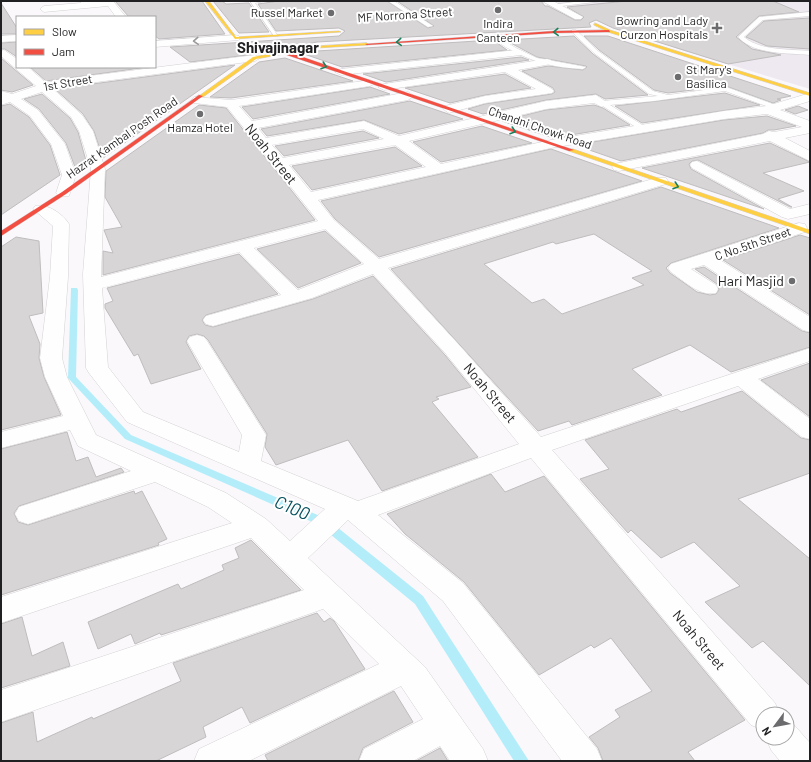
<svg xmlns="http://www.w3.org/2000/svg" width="811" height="762" viewBox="0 0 811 762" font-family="Barlow,sans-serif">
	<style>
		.built { fill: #eee9f0 }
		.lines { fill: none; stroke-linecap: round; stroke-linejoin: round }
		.stream { fill: #b4edfa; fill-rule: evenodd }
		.building { fill: #d7d5d6; stroke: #bfbdbd; fill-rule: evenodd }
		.lane-casing { stroke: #d4d2d4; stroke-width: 1 }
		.street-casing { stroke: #d4d2d4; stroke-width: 1 }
		.slow-casing { stroke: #d4d2d4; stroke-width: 1 }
		.jam-casing { stroke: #d4d2d4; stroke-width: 1 }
		.lane { fill: #fefefe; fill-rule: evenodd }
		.street { fill: #fefefe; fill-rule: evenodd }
		.slow { fill: #ffcf43; fill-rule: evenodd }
		.jam { fill: #f24e42; fill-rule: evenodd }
		.oneway { stroke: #1b805c }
		.oneway2 { stroke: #9a9a9b }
		.poi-dot { fill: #6c6b6d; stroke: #fff; stroke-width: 1.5 }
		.labels { text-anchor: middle; stroke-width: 4; stroke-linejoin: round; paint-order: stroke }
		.far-poi-label { font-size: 12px; fill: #201f21; stroke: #fff; text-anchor: end }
		.far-street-label { font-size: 12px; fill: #201f21; stroke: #fff }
		.street-label { font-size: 14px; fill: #201f21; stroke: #fff }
		.poi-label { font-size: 14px; fill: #201f21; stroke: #fff; text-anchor: end }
		.far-district-label { font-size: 15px; font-weight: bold; fill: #201f21; stroke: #fff }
		.near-water-label { font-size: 18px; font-style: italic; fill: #07515e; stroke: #fff }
	</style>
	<rect width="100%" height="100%" fill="#faf8fb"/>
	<path class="built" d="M554 1H810V89L678 49Z"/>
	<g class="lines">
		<path class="stream" d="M71 288H77L78 290 76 377 131 435 327 519 423 596 529 761H514L415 604 319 525 125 439 68 378Z"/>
	</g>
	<path class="building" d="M115 1H202L225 34 159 39 155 36V17H129Z
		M213 1H222L226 4 249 3 269 32 239 33Z
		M387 1 428 28 434 26 397 1H541L545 6H548L575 20H581L584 17 567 7 627 1H773L799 12 759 16 736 37 752 49 781 55 728 64 613 28 596 20 589 23 591 27 317 42 256 54 190 62 170 47 339 36 345 31 339 28 276 31 258 4 279 1Z
		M1 3 17 28V34H1Z
		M810 18V49L767 46 746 37 764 21Z
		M574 36 593 54 648 95 605 99 596 94 546 100 483 114 468 109 485 104 552 94 555 92 553 88 522 71 548 66 583 70 587 67 586 66 537 57 505 40Z
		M584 36H608L791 96 777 99 781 100 773 103 726 86 668 93 654 90 599 50Z
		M493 40 507 50 342 67 304 54 317 51Z
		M17 42V57L5 49H1V43Z
		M521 57 529 60 386 82 363 74Z
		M1 58 33 85 12 92 1 90Z
		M285 58 353 81 231 98 210 97 259 62Z
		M235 65 103 158 94 131 83 114 55 89Z
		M30 67H148L46 81Z
		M505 74 531 88 485 95 450 103 405 88Z
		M370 87 390 94 253 119 242 107Z
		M725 93 760 105 642 123 615 106Z
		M42 94 70 118 78 132 88 168 84 161 75 167 66 143 39 109 24 99Z
		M410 101 463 119 399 134 364 120 267 136 261 129Z
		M10 104 29 117 50 145 60 175 1 215V106Z
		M199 105 226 108 315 220 103 275V251L113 253 104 230 122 227 105 197 106 171Z
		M594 105 603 108 630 125 553 138 502 121 546 110Z
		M798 106 808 110 795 114 785 110Z
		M767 116 796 126 774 130H768L763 133 621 161 575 145 724 120Z
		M482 126 532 143 441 162 413 142Z
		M363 131 379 138 284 156 275 146Z
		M770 143 810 162 763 173 804 191 778 199 792 207H790L698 160 692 161 689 164 691 169 764 209 642 168Z
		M395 147 422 166 312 190 292 166Z
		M551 149 642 181 379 257 335 219 321 201Z
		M661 187 779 228 671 263 666 268 670 273 697 292 710 295 716 294 719 290 717 284 695 269 704 267 802 331 810 333V347L731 372 690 345 632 369 662 395 572 425 569 421 538 431 391 269ZM594 234 652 271 632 278 644 285 562 314 544 299 532 303 484 264 553 242 556 244Z
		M325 231 361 263 298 288 257 249Z
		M800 235 810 238V315L723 260Z
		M16 237 39 241 43 313 29 316 40 344 39 358 44 377 61 415 1 430V247Z
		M239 254 278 294 206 315 202 320 205 325 213 327 313 299 373 276 445 355 471 387 436 397 439 399 432 402 478 457 382 491 348 440 276 465 265 447 267 434 208 340 204 336 197 334 189 336 186 342 201 369 151 384 138 354 134 356 105 308V304L113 301 107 288Z
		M810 363V417L761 380Z
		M742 391 801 438 810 440V473L738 499 810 559V686L763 641 752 648 705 602 740 586 694 542 661 558 631 530 628 533 580 479 609 469 585 440 677 409 681 412Z
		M67 432 76 461 88 457 96 477 121 468 124 472 19 506 14 513 18 522 28 525 134 491 135 494 142 491 167 539 158 543 159 545 1 595V449Z
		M491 474 505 492 544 476 745 720 688 752 695 761H603L598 748 589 737 620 717 615 710 652 691 611 638 594 648 591 645 539 675 464 582 405 534 387 514Z
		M251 540 301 590 161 635 160 633 135 644 131 634 98 649 88 622 178 584 181 589 224 570 222 565 239 558 235 548Z
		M317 613 324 622 330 618 334 621 365 669 250 723 242 707 203 727 206 737 156 761H1V723L33 712 37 742 92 717 93 719 181 681 173 663Z
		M22 617 32 656 63 642 70 666 1 688V624Z
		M394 691 413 722 363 748 358 761H268L265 755Z
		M440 748 448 761H416Z"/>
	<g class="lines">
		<g class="lane-casing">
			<path id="lane" d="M250 1H266L255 3 278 36H274Z
				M388 1H394L433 26 428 27Z
				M582 1H603L554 7 551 5Z
				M810 12V16L763 20 744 37C760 51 790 49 810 51V55C788 53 754 55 738 37L759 17Z
				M572 30H576L598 51 653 91 668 95 726 87 781 107 774 109 725 91 654 101 610 105 649 129 642 131 598 103 602 101 658 96 649 94 594 53 572 32Z
				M491 35H495L516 48 537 58 586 67 583 69C548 68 519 58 491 37Z"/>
		</g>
		<g class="street-casing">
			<path id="street" d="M80 1H113L126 17H116L108 6 44 12 40 9 44 6 81 3Z
				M542 1H553L583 17 581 19H575Z
				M17 35V41L1 42V36Z
				M235 35 239 36 240 38 239 40 155 47V41Z
				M4 50 17 59V67H28L46 83 57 80 255 55 260 58 255 61 52 88 82 115 93 131 105 169 101 277 318 221 227 107 194 103 192 100 194 97 231 100 370 80 376 83 370 86 239 106 252 121 408 92 414 96 408 100 258 128 266 138 364 121 399 136 546 101 596 95 608 103 602 107 594 103 546 109 409 141 441 164 551 140 724 111 767 106 810 93V101L780 110 810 121V133L785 138 810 151V161L770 141 619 171 614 170 612 167 614 164 619 163 763 134 769 131 774 132 802 127 767 114 724 119 551 148 318 200 334 220 379 259 656 178H666L668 181 666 184 388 268 460 346 541 437 810 348V361L758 379 810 419V439L802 437 738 386 552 450 775 703 780 714H763V730L751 725 531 458 378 515 463 583 597 749 602 761H562L443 601 348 520 308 558 425 667 483 749 488 761H450L440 746 413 761H359L364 749 423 719 401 686 249 761H194L199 749 379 664 323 609 1 722V690L304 590 251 538 1 623V597L232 523 208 507 155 482 28 524 19 521 15 514 19 507 131 471 78 446 70 430 1 448V432L63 416 45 377 40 358 50 277 53 226 33 209 35 206C47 203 63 214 69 224L68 277 62 358 67 377 96 435 226 493 266 519 290 541 325 509 127 422 89 373 86 368 83 274 91 169 79 131 71 117 42 92 21 99 38 110 65 144 76 175 69 196H59L56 193 62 175 51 144 30 116 10 102 1 105V91L12 94 36 86 1 56V51ZM363 129 384 139 283 158 272 145ZM395 145 426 167 311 192 289 165ZM325 229 364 264 298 290 254 248ZM239 252 281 295 206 316 203 320 206 324 213 326 312 298 373 274 446 354 519 444 358 501 261 461 266 435 207 341 204 337 197 335 190 337 187 341 242 435 239 452 143 412 108 367 102 288Z
				M517 50 522 53 521 55 341 75 335 72 341 69Z
				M547 59 551 60 552 62 551 64 518 70 552 89 554 91 552 93 485 103 449 113 443 109 445 106 485 96 536 89 505 72 384 90 378 87 384 84Z
				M697 161 790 209 810 204V214L788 219 782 217 692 168 690 165 692 162Z
				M799 223 805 224 807 228 805 232 720 260 810 317V332L803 330 704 265 691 269 716 285 718 289 716 293C700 297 683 280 671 272L668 268 671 264Z
				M787 723 795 726 810 743V761H780L771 750 766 738H787Z"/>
		</g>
		<g class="slow-casing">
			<path id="slow" d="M205 1H209L236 37 339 31 341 32 235 39Z
				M595 23 610 30 810 93V96L608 32 594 25Z
				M367 43 368 45 317 48 256 59 203 97 199 96 253 57 317 46Z
				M569 149H573L810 230V234L569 151Z"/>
		</g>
		<g class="jam-casing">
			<path id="jam" d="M609 30 610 32 554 33 367 45 365 44 554 31Z
				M287 53H291L574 150 569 151 287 55Z
				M199 95 203 96 66 194 1 236V231L62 192Z"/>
		</g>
		<use href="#lane" class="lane"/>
		<use href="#street" class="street"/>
		<use href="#slow" class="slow"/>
		<use href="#jam" class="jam"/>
	</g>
	<defs><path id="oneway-chevron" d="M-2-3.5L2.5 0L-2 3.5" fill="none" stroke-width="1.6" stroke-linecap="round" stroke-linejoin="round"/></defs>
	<g class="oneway">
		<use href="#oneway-chevron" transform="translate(556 32) rotate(178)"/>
		<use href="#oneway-chevron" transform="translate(399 42) rotate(176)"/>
		<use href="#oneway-chevron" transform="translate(324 66) rotate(19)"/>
		<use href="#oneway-chevron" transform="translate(513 131) rotate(19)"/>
		<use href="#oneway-chevron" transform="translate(676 186) rotate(19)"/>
	</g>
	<use class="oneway2" href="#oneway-chevron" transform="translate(196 41) rotate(176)"/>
	<g class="poi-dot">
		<circle cx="498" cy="10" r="4"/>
		<circle cx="331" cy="13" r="4"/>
		<path d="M715 22h4v4h4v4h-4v4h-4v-4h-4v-4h4z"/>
		<circle cx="678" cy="77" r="4"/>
		<circle cx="200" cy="114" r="4"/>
		<circle cx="792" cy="281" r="4"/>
	</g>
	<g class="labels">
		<g class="far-poi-label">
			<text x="323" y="17">Russel Market</text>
			<text x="708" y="25">Bowring and Lady<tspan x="708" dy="14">Curzon Hospitals</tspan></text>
			<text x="498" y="28" text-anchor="middle">Indira<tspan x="498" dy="14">Canteen</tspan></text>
			<text x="686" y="74" text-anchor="start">St Mary's<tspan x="686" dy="14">Basilica</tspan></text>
			<text x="200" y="132" text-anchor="middle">Hamza Hotel</text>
		</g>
		<g class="far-street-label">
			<text transform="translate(405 15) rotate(-4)" y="4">MF Norrona Street</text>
			<text transform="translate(68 83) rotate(-10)" y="4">1st Street</text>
			<text transform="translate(540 128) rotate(19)" y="4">Chandni Chowk Road</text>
			<text transform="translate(122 138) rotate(-35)" y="4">Hazrat Kambal Posh Road</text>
			<text transform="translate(753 244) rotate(-19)" y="4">C No.5th Street</text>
		</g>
		<g class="street-label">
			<text transform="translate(271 154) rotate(51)" y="5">Noah Street</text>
			<text transform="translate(490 393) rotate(50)" y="5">Noah Street</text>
			<text transform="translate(699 640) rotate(50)" y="5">Noah Street</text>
		</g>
		<g class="poi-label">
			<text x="784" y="286">Hari Masjid</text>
		</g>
		<g class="far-district-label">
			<text x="278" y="53">Shivajinagar</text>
		</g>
		<g class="near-water-label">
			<text transform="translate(292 508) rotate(23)" y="6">C100</text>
		</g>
	</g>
	<rect width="811" height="762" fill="none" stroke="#201f21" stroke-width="4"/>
	<rect x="16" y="16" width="140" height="52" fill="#ffffff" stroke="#a6a5a6"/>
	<rect x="24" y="29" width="20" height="6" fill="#ffcf43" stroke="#a6a5a6"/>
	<text x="52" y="36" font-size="12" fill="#201f21">Slow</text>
	<rect x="24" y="49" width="20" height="6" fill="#f24e42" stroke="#a6a5a6"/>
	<text x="52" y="56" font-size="12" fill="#201f21">Jam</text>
	<g transform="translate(775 726) rotate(238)"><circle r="19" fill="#ffffff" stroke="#a6a5a6"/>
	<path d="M0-3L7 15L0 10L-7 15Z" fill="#6c6b6d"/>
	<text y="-6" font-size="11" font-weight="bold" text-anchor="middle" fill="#201f21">N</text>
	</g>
</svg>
